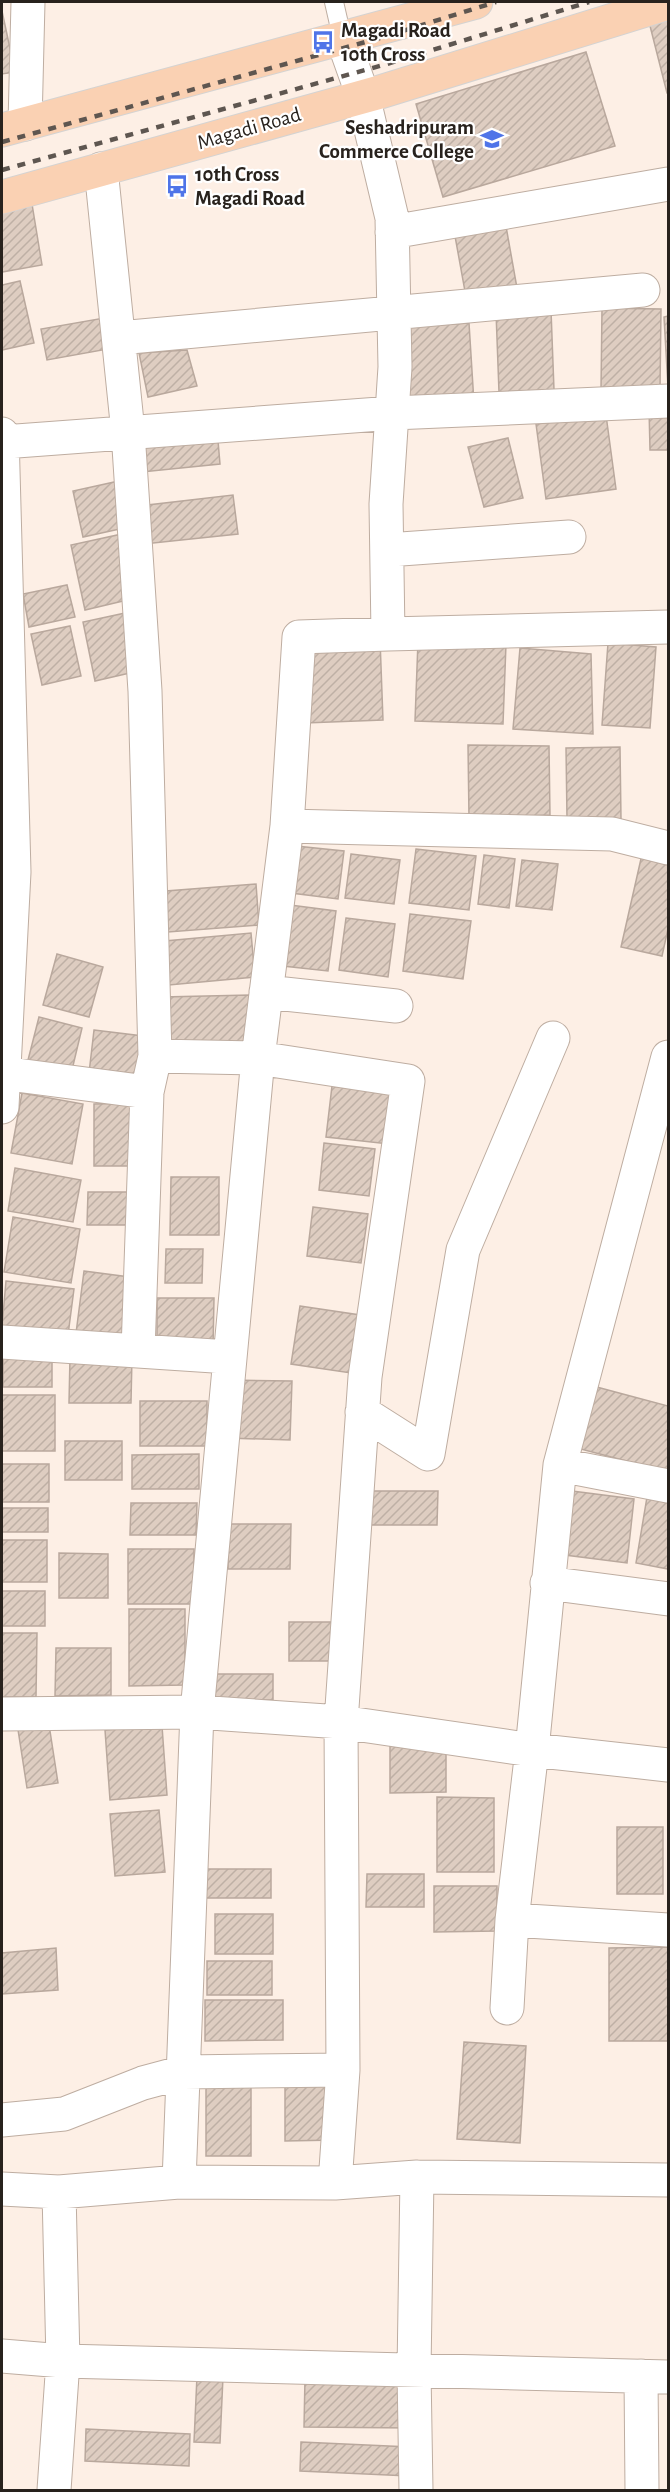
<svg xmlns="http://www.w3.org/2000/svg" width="670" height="2492" viewBox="0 0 670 2492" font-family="'Alegreya Sans',sans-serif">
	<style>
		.building { fill: url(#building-hatch); stroke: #b9a89d; stroke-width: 1.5 }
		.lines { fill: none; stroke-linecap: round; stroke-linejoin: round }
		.lane-casing { stroke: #beada1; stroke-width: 20 }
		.street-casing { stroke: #beada1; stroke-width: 35 }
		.primary-casing { stroke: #d4d3d2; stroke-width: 35 }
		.lane { stroke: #fff; stroke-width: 18 }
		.street { stroke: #fff; stroke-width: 33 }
		.primary { stroke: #fad1b3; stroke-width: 33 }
		.rail { stroke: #5e5650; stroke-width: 4.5; stroke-dasharray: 8 8; stroke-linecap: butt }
		.labels { text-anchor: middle; stroke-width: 4.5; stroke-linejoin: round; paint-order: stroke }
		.poi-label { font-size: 21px; font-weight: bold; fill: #28221d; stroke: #fff; text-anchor: start }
		.street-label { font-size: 21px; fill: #28221d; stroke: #fff }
	</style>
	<defs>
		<pattern id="building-hatch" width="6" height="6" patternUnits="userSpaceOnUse" patternTransform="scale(1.5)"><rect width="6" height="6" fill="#decdc1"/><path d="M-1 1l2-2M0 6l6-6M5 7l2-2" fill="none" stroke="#beb0a5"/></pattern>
	</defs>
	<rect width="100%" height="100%" fill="#fdefe5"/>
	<path class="building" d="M2 11 15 72 2 74Z
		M668 13V93H667L648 18Z
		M586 52 615 146 443 197 416 104Z
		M32 204 42 265 2 272V209Z
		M504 215 517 288 466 297 453 225Z
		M20 281 34 343 2 350V285Z
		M602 308 661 309 660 391 601 390Z
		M551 310 554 390 499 392 496 312Z
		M668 316V387L664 317Z
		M104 318 108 349 47 360 41 329Z
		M469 323 474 403 405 407 401 327Z
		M187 350 197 386 148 397 139 353Z
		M649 408H668V450H650Z
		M606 415 616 489 546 499 536 424Z
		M217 429 220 464 142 472 139 435Z
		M508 438 523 498 484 507 468 447Z
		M119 481 129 527 83 537 73 491Z
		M233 495 238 534 144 544 139 506Z
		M122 534 136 598 85 610 71 545Z
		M67 585 75 617 29 627 23 594Z
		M130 612 143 670 95 681 83 622Z
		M70 626 81 676 42 685 31 634Z
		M380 639 383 720 305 723 301 643Z
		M418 641 506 644 503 724 415 721Z
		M608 643 656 647 650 728 602 725Z
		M520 648 591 654 593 734 513 729Z
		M468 745 549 746 550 815 469 818Z
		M620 747 621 819H567L566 748Z
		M296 846 344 851 338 899 291 893Z
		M416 849 476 856 469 910 409 903Z
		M643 850 668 856V929L662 956 621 947Z
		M351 854 400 860 394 904 345 898Z
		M484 855 515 859 509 908 478 904Z
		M522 860 558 864 552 910 516 906Z
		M256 884 259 925 168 932 166 891Z
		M290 905 336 911 328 971 283 966Z
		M410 914 471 921 463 979 403 971Z
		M346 918 395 924 388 977 339 970Z
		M251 933 255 977 169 985 165 941Z
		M57 954 103 967 89 1017 43 1005Z
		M250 995 251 1042 164 1045 162 997Z
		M39 1017 82 1028 71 1074 27 1064Z
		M94 1030 143 1036 138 1080 89 1073Z
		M332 1086 395 1094 389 1144 326 1137Z
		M22 1093 83 1104 72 1164 11 1153Z
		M133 1103V1166H94V1104Z
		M324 1143 375 1149 369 1196 319 1190Z
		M15 1168 81 1180 73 1222 8 1211Z
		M171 1177H219V1235H170Z
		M88 1192H134V1225H87Z
		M313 1207 368 1214 361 1263 307 1256Z
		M13 1217 80 1229 71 1283 4 1272Z
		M166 1249H203L202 1283H165Z
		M84 1271 137 1278 127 1348 75 1341Z
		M6 1281 74 1289 68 1335 2 1326Z
		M157 1298H214L213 1347 157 1346Z
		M300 1306 360 1315 351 1373 291 1364Z
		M3 1352H52V1387H3Z
		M70 1357H132L131 1403H69Z
		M229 1380 292 1381 290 1440 227 1438Z
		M593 1386 668 1406V1472L577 1448Z
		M2 1395H55V1451H2Z
		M140 1401H207V1446H140Z
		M65 1441H122V1480H65Z
		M199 1454V1489H132V1455Z
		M2 1464H49V1502H2Z
		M369 1491H438L437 1525H369Z
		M572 1491 634 1499 627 1563 565 1555Z
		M648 1491 668 1494V1569L636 1563Z
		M131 1503H197L196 1535H130Z
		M2 1508H48V1532H2Z
		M228 1524H291L290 1569H228Z
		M2 1540H47V1582H2Z
		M128 1549H194V1604H128Z
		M59 1553 108 1554V1598H59Z
		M2 1591H45V1626H2Z
		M129 1609H185V1685L129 1686Z
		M289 1622H341V1661H289Z
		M2 1633H37L36 1697H2Z
		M56 1648H111V1695L55 1696Z
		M213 1674H273V1700H212Z
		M48 1718 58 1783 27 1788 17 1723Z
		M162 1726 167 1795 110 1800 105 1730Z
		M390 1745H446V1792L390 1793Z
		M437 1797 494 1798V1872H437Z
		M159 1810 165 1872 115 1876 110 1814Z
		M617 1827H663V1894H617Z
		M205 1869H271V1898H205Z
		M367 1874H424V1907H366Z
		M434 1886H497V1931L434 1932Z
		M215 1914H273V1954H215Z
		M668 1947V2041H609V1948Z
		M56 1948 58 1990 2 1994V1953Z
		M207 1961H272V1995H207Z
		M205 2000H283V2040L205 2041Z
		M464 2042 526 2046 520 2143 457 2139Z
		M206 2064H251V2156H206Z
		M335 2083 336 2140 285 2141V2084Z
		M197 2376 223 2377 220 2443 194 2442Z
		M305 2378 412 2380 411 2428 304 2427Z
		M86 2429 190 2434 189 2466 85 2461Z
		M301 2442 410 2447 409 2476 300 2471Z"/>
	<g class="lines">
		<g class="lane-casing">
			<path id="lane" d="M334 2 342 37"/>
		</g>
		<g class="street-casing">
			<path id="street" d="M25 124 28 2
				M392 232 668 184
				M119 338 643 290
				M2 434 14 872 2 1107
				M3 442 393 413 668 401
				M387 550 569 537
				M388 634 668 627
				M287 826 299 637 388 634 386 504 395 367 392 218 363 96 342 37
				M266 992 396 1006
				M155 1056 258 1058 408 1081 365 1377 341 1722 343 2070 335 2183
				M668 1057 560 1465 532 1750 512 1920 668 1930
				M2 1073 147 1092 155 1056 145 691 128 432 101 169
				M147 1092 138 1351 229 1357
				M2 1342 138 1351
				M362 1412 428 1454 463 1250 553 1038
				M560 1465 668 1486
				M547 1583 668 1599
				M2 1714 197 1712 341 1722 532 1750 668 1765
				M507 2008 512 1920
				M2 2120 64 2114 143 2083 184 2072 343 2070
				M179 2182 197 1712 258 1058 287 826 612 834 668 848
				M2 2189 59 2192 179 2182 335 2183 417 2177 668 2180
				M2 2356 63 2361 668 2377
				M641 2376 642 2490
				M54 2490 63 2361 59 2192
				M416 2490 414 2371 417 2177"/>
		</g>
		<g class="primary-casing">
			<path id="primary" d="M2 130 476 2
				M2 197 380 92 668 3"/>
		</g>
		<use href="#lane" class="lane"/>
		<use href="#street" class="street"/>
		<use href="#primary" class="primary"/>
		<path class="rail" d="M2 142 380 38 496 2
			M2 170 387 64 589 2"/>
	</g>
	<defs>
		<g id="bus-bare" transform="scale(1.8)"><path d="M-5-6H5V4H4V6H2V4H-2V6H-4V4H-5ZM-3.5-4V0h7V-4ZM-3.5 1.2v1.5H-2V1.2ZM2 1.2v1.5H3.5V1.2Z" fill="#4f74e8" stroke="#fff" stroke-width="2.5" paint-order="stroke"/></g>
		<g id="university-bare" transform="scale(1.8)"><path d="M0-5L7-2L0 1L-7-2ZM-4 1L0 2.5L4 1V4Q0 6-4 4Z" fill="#4f74e8" stroke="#fff" stroke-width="2.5" paint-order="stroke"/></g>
	</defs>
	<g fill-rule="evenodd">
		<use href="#bus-bare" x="323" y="42"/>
		<use href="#university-bare" x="492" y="139"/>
		<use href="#bus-bare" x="177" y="186"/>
	</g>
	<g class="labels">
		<g class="poi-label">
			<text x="341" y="37">Magadi Road<tspan x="341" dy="24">10th Cross</tspan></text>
			<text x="474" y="134" text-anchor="end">Seshadripuram<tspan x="474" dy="24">Commerce College</tspan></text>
			<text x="195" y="181">10th Cross<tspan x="195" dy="24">Magadi Road</tspan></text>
		</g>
		<g class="street-label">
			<text transform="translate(249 128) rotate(-16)" y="7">Magadi Road</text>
		</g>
	</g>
	<rect width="670" height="2492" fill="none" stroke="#28221d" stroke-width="6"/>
</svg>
